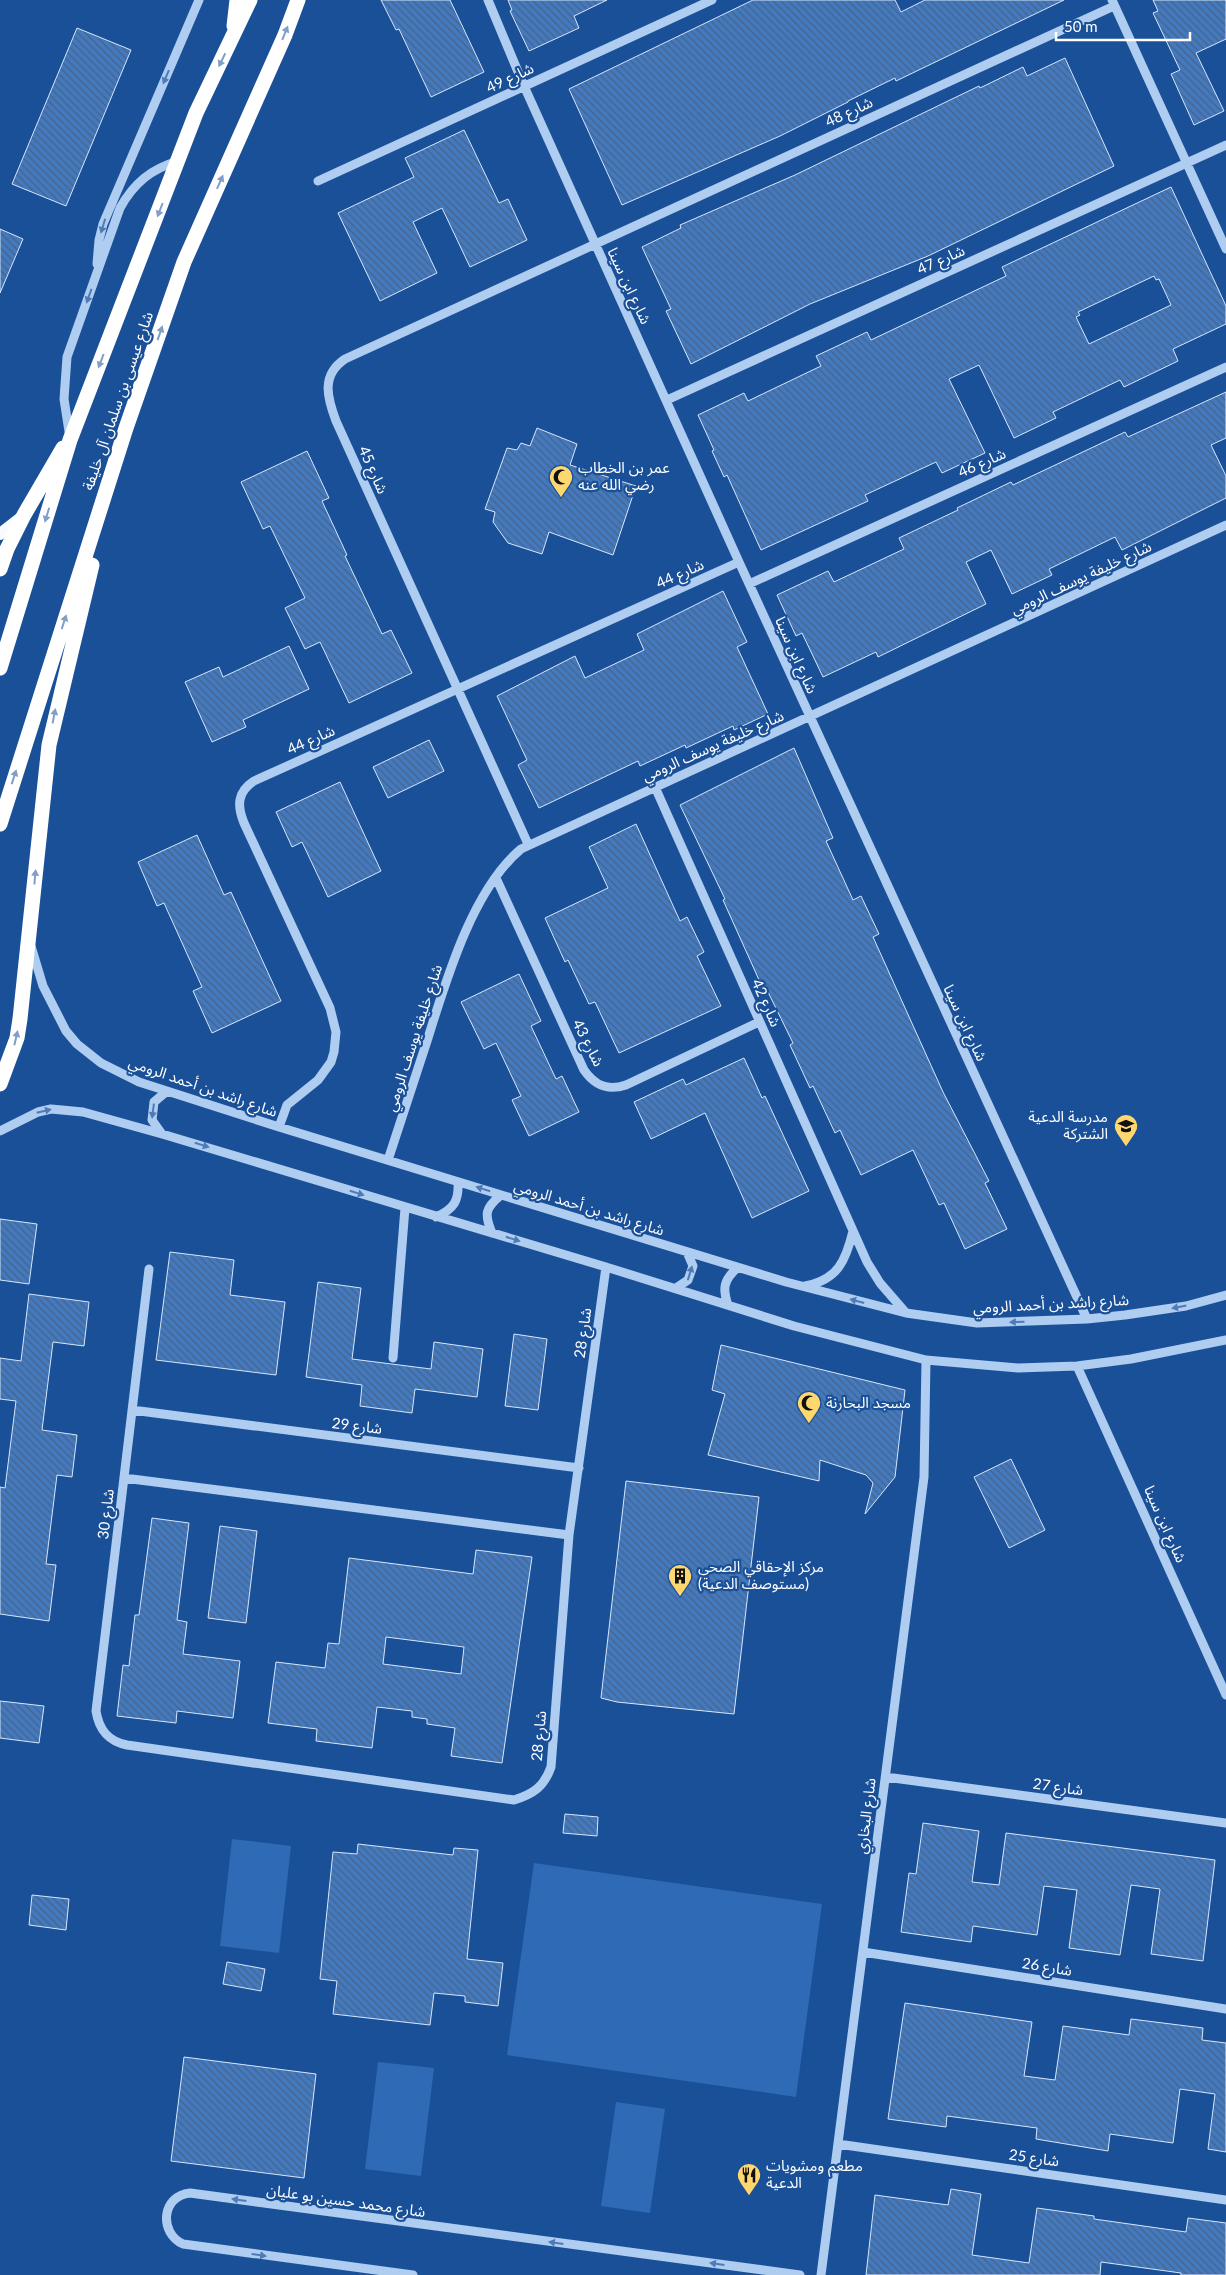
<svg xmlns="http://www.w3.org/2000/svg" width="1226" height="2275" viewBox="0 0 1226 2275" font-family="Lato,'Noto Sans Arabic',sans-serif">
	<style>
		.park { fill: #2e6ab6 }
		.building { fill: url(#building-back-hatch); stroke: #d6e7fb; fill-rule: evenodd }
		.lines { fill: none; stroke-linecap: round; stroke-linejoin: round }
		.minor { stroke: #afccf1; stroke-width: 9 }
		.major { stroke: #f9fbff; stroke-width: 12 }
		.highway { stroke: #fff; stroke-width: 15 }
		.oneway { fill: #819fc6 }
		.oneway2 { fill: #4e7bb7 }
		.labels { text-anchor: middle; stroke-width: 4.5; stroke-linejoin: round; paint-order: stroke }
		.street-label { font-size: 15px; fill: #fff; stroke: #1a5098 }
		.poi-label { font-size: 15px; fill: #fff; stroke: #1a5098; text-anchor: start }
	</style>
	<defs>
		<pattern id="building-back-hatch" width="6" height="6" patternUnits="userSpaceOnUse" patternTransform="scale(1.25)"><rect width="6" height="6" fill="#4379bf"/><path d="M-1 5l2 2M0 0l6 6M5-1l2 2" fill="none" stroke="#486286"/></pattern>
	</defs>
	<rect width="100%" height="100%" fill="#1a5098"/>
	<path class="park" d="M232 1839 291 1846 279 1953 220 1946Z
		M534 1863 822 1904 796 2097 507 2055Z
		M378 2062 434 2068 421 2176 365 2169Z
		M616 2102 665 2109 650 2213 601 2206Z"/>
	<path class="building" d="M381 0H450L484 72 431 97 399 29 396 30Z
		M508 0H607L574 16 579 28 529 51 510 11 512 10Z
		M753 0H895L901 12 925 0H1064L896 81 895 78 848 101V102L780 136 622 205 569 89Z
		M1153 0H1226V39L1196 53 1224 111 1194 125 1171 74 1180 70 1153 13 1158 11Z
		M77 28 131 50 66 206 12 184Z
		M1065 58 1114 166 928 256 810 304 691 364 666 311 671 309 642 247 681 228 680 225 795 175 979 86 980 88 1023 67 1027 76Z
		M464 130 499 203 508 199 527 240 470 267 442 208 413 222 437 273 380 301 338 213 414 177 405 158Z
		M1171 187 1226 306V324L1173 349 1178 361 1124 387 1120 380 1053 412 1056 418 1014 438 979 365 949 379 985 453 942 473 936 462 865 495 868 501 761 550 727 475 724 477 712 451 714 450 698 415 744 393 748 401 821 366 816 356 867 332 871 340 1006 276 1002 267ZM1154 276 1156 280 1159 279 1171 305 1089 344 1076 317 1080 315 1078 312Z
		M0 229 23 239 0 293Z
		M1226 392V438L1211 445 1226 476V498L1122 550 1115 537 1049 569 1052 575 1012 594 991 550 966 562 986 604 878 657 876 652 823 677 802 633 796 636 777 595 828 571 834 582 904 549 899 538 958 510 957 508 1011 482 1013 485 1125 432 1128 437Z
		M537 428 577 444 570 465 636 486 613 555 549 532 542 554 508 543 493 522 495 512 485 509 507 448 517 450 521 443 530 446Z
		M307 451 329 498 322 501 347 555 345 556 382 634 391 630 412 673 349 703 320 642 305 649 285 608 305 598 270 526 263 529 241 482Z
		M723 591 747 642 737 647 768 714 734 730 733 726 686 748 685 745 640 766 638 761 539 808 518 765 527 760 497 696 575 656 585 678 644 650 637 634Z
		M289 646 309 689 243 720 246 727 212 742 185 682 219 667 223 677Z
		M429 740 444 771 388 798 373 767Z
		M794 748 833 838 826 841 853 900 861 896 879 934 873 937 943 1092 989 1181 985 1183 1007 1229 965 1249 944 1203 939 1205 913 1150 861 1175 840 1130 835 1133 813 1086 810 1088 790 1045 793 1043 767 990 764 991 723 900 725 899 680 805Z
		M340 782 381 871 328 897 302 842 292 847 276 812Z
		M636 824 680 921 687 917 704 952 697 956 721 1006 619 1053 595 1002 589 1004 568 960 565 962 545 918 608 888 589 847Z
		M197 835 224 895 231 892 281 1001 212 1033 193 991 202 987 164 903 157 906 138 862Z
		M519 974 541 1021 531 1026 556 1079 562 1076 579 1112 529 1136 512 1100 521 1096 496 1043 484 1049 461 1002Z
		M744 1058 762 1098 765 1096 809 1191 752 1218 705 1113 651 1139 634 1102 683 1079 686 1085Z
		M0 1219 37 1224 29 1284 0 1280Z
		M170 1252 234 1260 230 1295 285 1302 276 1375 156 1360Z
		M318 1282 361 1288 352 1359 431 1369 434 1342 483 1349 477 1397 415 1389 412 1413 360 1406 362 1385 306 1377Z
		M29 1294 89 1302 84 1346 53 1342 42 1430 77 1435 72 1477 57 1475 46 1564 56 1565 49 1621 0 1614V1487L5 1488 16 1401 0 1399V1358L21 1361Z
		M514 1334 547 1339 538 1410 505 1406Z
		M721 1345 905 1390 895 1477 865 1514 873 1483 866 1475 820 1460 819 1481 708 1455 725 1394 712 1390Z
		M1011 1459 1045 1530 1009 1548 974 1477Z
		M626 1481 759 1497 734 1714 617 1702 601 1698Z
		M152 1518 189 1523 177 1620 187 1622 183 1654 240 1661 233 1718 177 1711 176 1723 117 1716 123 1665 129 1666 135 1615H139Z
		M220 1526 257 1531 246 1623 208 1618Z
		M476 1550 532 1557 502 1763 451 1756 455 1728 427 1724V1719L412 1717V1711L377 1707 372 1748 316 1741 317 1729 268 1723 276 1662 325 1668 328 1643 339 1644 349 1558 473 1574ZM386 1637 464 1647 461 1674 383 1664Z
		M0 1701 44 1706 39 1743 0 1738Z
		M565 1814 598 1817 597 1836 563 1833Z
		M923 1823 979 1831 972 1882 999 1885 1006 1833 1215 1860 1203 1961 1151 1954 1160 1889 1131 1885 1120 1955 1069 1948 1077 1890 1044 1886 1037 1935 973 1926 971 1942 901 1932 909 1873 916 1874Z
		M358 1844 453 1855 454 1848 478 1850 467 1959 503 1963 498 2006 465 2002V1996L434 1993 430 2025 333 2014 337 1981 320 1979 333 1852 357 1854Z
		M32 1895 69 1899 66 1930 29 1925Z
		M227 1962 265 1969 261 1991 223 1984Z
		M905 2003 1032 2022 1024 2076 1055 2080 1063 2026 1129 2035 1131 2019 1203 2028 1202 2040 1226 2043V2152L1208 2149 1215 2094 1180 2089 1173 2143 1110 2134 1108 2151 1036 2139 1037 2128 947 2116 946 2127 888 2119Z
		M184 2057 316 2074 304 2178 171 2161Z
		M951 2189 981 2194 972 2255 1029 2263 1037 2208 1094 2216V2219L1186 2232 1188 2218 1226 2223V2275H1181V2273L1101 2262 1100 2275H866L875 2195 948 2205Z"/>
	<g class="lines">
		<path class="minor" d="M488 0 524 86 739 562 1087 1319
			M1112 0 1226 249
			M318 181 712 0
			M97 264 99 240 103 224 199 0
			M667 400 1226 145
			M70 438 64 399 67 357 120 208C134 183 151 169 178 161
			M749 584 1226 367
			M655 787 867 1262 880 1283 906 1313
			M528 844 336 421C327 397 321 375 345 359L1114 6
			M496 878 584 1070C595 1086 608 1091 626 1085L759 1022
			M31 946 43 986 66 1031 77 1044 101 1063 139 1082 279 1127 786 1282 906 1313 977 1323 1087 1319 1125 1315 1186 1306 1226 1295
			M279 1127 287 1105 318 1080 331 1062 334 1052 336 1032 330 1008 244 823C237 806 237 792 254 781L739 562
			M0 1131 38 1112 51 1109 83 1112 162 1134 606 1267 794 1326 926 1360 1018 1368 1077 1366 1131 1359 1226 1340
			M162 1134 152 1120 154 1102 167 1091
			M388 1160C401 1120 414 1080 427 1041 446 981 472 890 521 849L1226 525
			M436 1217C454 1209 459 1201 458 1182
			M492 1233C484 1214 485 1208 501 1195
			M149 1269 96 1711C99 1730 108 1741 127 1745L514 1800C533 1794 544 1787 551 1767L569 1535 606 1267
			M805 1286C838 1280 846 1260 853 1231
			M676 1288 688 1280 693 1266 687 1252
			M728 1305C722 1288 724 1280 737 1268
			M393 1358 405 1208
			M1077 1366 1226 1695
			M132 1410 579 1468
			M124 1478 569 1535
			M886 1777 1226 1823
			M863 1952 1226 2009
			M838 2144 1226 2200
			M413 2275 183 2244C159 2233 161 2196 190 2193L800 2275
			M821 2275 924 1477 926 1360"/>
		<path class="major" d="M0 534 22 517"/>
		<path class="highway" d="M234 26 237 0
			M0 569 7 549 24 515 63 448
			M0 668 70 440 196 113 250 0
			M0 824 126 428 184 262 285 35 298 0
			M0 1084 17 1038 20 1019 49 745 92 565"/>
	</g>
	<defs><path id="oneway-solid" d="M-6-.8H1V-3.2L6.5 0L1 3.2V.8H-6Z" transform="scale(1.25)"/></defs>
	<g class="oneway">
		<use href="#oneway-solid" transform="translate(285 33) rotate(-68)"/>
		<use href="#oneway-solid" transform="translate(222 60) rotate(116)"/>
		<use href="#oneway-solid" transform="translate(220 182) rotate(-66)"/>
		<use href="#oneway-solid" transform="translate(160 210) rotate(111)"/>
		<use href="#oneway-solid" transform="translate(160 333) rotate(-71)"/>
		<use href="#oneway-solid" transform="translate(101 361) rotate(111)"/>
		<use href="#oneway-solid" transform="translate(47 515) rotate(107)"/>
		<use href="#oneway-solid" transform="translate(64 622) rotate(-72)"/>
		<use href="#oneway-solid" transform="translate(54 716) rotate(-79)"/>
		<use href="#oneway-solid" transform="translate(14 777) rotate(-72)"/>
		<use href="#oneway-solid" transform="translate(35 877) rotate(-85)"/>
		<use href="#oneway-solid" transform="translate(16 1038) rotate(-77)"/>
	</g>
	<g class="oneway2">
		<use href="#oneway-solid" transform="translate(166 77) rotate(113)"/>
		<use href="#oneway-solid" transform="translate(103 226) rotate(107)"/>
		<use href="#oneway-solid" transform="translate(89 296) rotate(110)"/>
		<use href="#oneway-solid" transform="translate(44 1111) rotate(-13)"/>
		<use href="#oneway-solid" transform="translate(153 1111) rotate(97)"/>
		<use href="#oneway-solid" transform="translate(202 1145) rotate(17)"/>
		<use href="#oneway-solid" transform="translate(483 1189) rotate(-163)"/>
		<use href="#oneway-solid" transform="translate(357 1193) rotate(17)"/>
		<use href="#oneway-solid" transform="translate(513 1239) rotate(17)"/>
		<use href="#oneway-solid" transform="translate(690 1273) rotate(-73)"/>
		<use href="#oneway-solid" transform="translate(857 1301) rotate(-165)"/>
		<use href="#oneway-solid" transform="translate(1179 1307) rotate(169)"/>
		<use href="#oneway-solid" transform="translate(1017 1322) rotate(179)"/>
		<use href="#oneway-solid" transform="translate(239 2200) rotate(-172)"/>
		<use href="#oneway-solid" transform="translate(556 2243) rotate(-172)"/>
		<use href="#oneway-solid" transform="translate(259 2255) rotate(8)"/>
		<use href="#oneway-solid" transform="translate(717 2264) rotate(-172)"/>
	</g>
	<defs>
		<g id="mosque-pin" transform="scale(1.25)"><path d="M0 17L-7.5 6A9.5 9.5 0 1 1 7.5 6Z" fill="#ffd76f" stroke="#1a5098"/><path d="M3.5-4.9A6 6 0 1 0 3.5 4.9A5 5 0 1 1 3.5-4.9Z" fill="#111"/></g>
		<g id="school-pin" transform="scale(1.25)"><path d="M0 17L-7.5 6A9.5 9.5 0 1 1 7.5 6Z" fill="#ffd76f" stroke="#1a5098"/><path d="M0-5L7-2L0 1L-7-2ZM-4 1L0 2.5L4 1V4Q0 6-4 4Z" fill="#111"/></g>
		<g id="building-pin" transform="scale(1.25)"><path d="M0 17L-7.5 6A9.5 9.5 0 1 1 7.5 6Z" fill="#ffd76f" stroke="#1a5098"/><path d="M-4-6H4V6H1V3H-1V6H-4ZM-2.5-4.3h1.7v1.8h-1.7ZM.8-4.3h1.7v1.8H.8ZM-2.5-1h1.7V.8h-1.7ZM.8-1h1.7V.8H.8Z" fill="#111"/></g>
		<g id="restaurant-pin" transform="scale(1.25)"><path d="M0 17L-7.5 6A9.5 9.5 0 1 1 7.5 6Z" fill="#ffd76f" stroke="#1a5098"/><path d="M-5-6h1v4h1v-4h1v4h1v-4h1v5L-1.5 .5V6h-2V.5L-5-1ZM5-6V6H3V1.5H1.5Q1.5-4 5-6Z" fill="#111"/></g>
	</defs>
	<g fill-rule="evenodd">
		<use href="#mosque-pin" x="561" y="477"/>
		<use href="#school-pin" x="1126" y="1126"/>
		<use href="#mosque-pin" x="809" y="1403"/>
		<use href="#building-pin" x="680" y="1576"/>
		<use href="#restaurant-pin" x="749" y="2175"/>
	</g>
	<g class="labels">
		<g class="street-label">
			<text transform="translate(510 78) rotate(-25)" y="5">شارع 49</text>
			<text transform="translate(849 112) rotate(-25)" y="5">شارع 48</text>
			<text transform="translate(941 260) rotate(-24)" y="5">شارع 47</text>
			<text transform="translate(629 286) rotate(65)" y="5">شارع ابن سينا</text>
			<text transform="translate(118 401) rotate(-71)" y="5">شارع عيسى بن سلمان آل خليفة</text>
			<text transform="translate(982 463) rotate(-24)" y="5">شارع 46</text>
			<text transform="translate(373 470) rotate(66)" y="5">شارع 45</text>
			<text transform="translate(680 574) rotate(-24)" y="5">شارع 44</text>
			<text transform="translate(1081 578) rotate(-25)" y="5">شارع خليفة يوسف الرومي</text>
			<text transform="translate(796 655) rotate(66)" y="5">شارع ابن سينا</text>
			<text transform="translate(311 740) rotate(-24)" y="5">شارع 44</text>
			<text transform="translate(713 746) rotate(-24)" y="5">شارع خليفة يوسف الرومي</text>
			<text transform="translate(766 1003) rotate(66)" y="5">شارع 42</text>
			<text transform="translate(965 1023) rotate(65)" y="5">شارع ابن سينا</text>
			<text transform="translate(414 1038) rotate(-72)" y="5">شارع خليفة يوسف الرومي</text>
			<text transform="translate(588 1043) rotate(63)" y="5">شارع 43</text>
			<text transform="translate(203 1087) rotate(19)" y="5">شارع راشد بن أحمد الرومي</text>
			<text transform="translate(589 1208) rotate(17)" y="5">شارع راشد بن أحمد الرومي</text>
			<text transform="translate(1051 1304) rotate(-3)" y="5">شارع راشد بن أحمد الرومي</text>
			<text transform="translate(583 1333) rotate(-82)" y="5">شارع 28</text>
			<text transform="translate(357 1426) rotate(7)" y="5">شارع 29</text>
			<text transform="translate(106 1514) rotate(-83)" y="5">شارع 30</text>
			<text transform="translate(1165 1524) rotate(66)" y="5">شارع ابن سينا</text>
			<text transform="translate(539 1736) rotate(-85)" y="5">شارع 28</text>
			<text transform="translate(1058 1787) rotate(8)" y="5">شارع 27</text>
			<text transform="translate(866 1816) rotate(-83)" y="5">شارع البخاري</text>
			<text transform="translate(1047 1967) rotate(9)" y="5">شارع 26</text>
			<text transform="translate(1034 2158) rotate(8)" y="5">شارع 25</text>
			<text transform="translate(346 2201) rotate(8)" y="5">شارع محمد حسين بو عليان</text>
		</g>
		<g class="poi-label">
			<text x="578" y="473">عمر بن الخطاب<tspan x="578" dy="17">رضي الله عنه</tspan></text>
			<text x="1108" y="1122" text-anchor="end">مدرسة الدعية<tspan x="1108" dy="17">الشتركة</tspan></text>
			<text x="826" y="1408">مسجد البحارنة</text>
			<text x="698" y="1572">مركز الإحقاقي الصحي<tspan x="698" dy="17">(مستوصف الدعية)</tspan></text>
			<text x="766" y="2171">مطعم ومشويات<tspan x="766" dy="17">الدعية</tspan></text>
		</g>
	</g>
	<path d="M1056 32v8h134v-8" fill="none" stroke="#ffffff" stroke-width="2.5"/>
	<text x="1064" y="32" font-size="15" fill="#ffffff" stroke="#1a5098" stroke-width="4" paint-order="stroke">50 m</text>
</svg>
